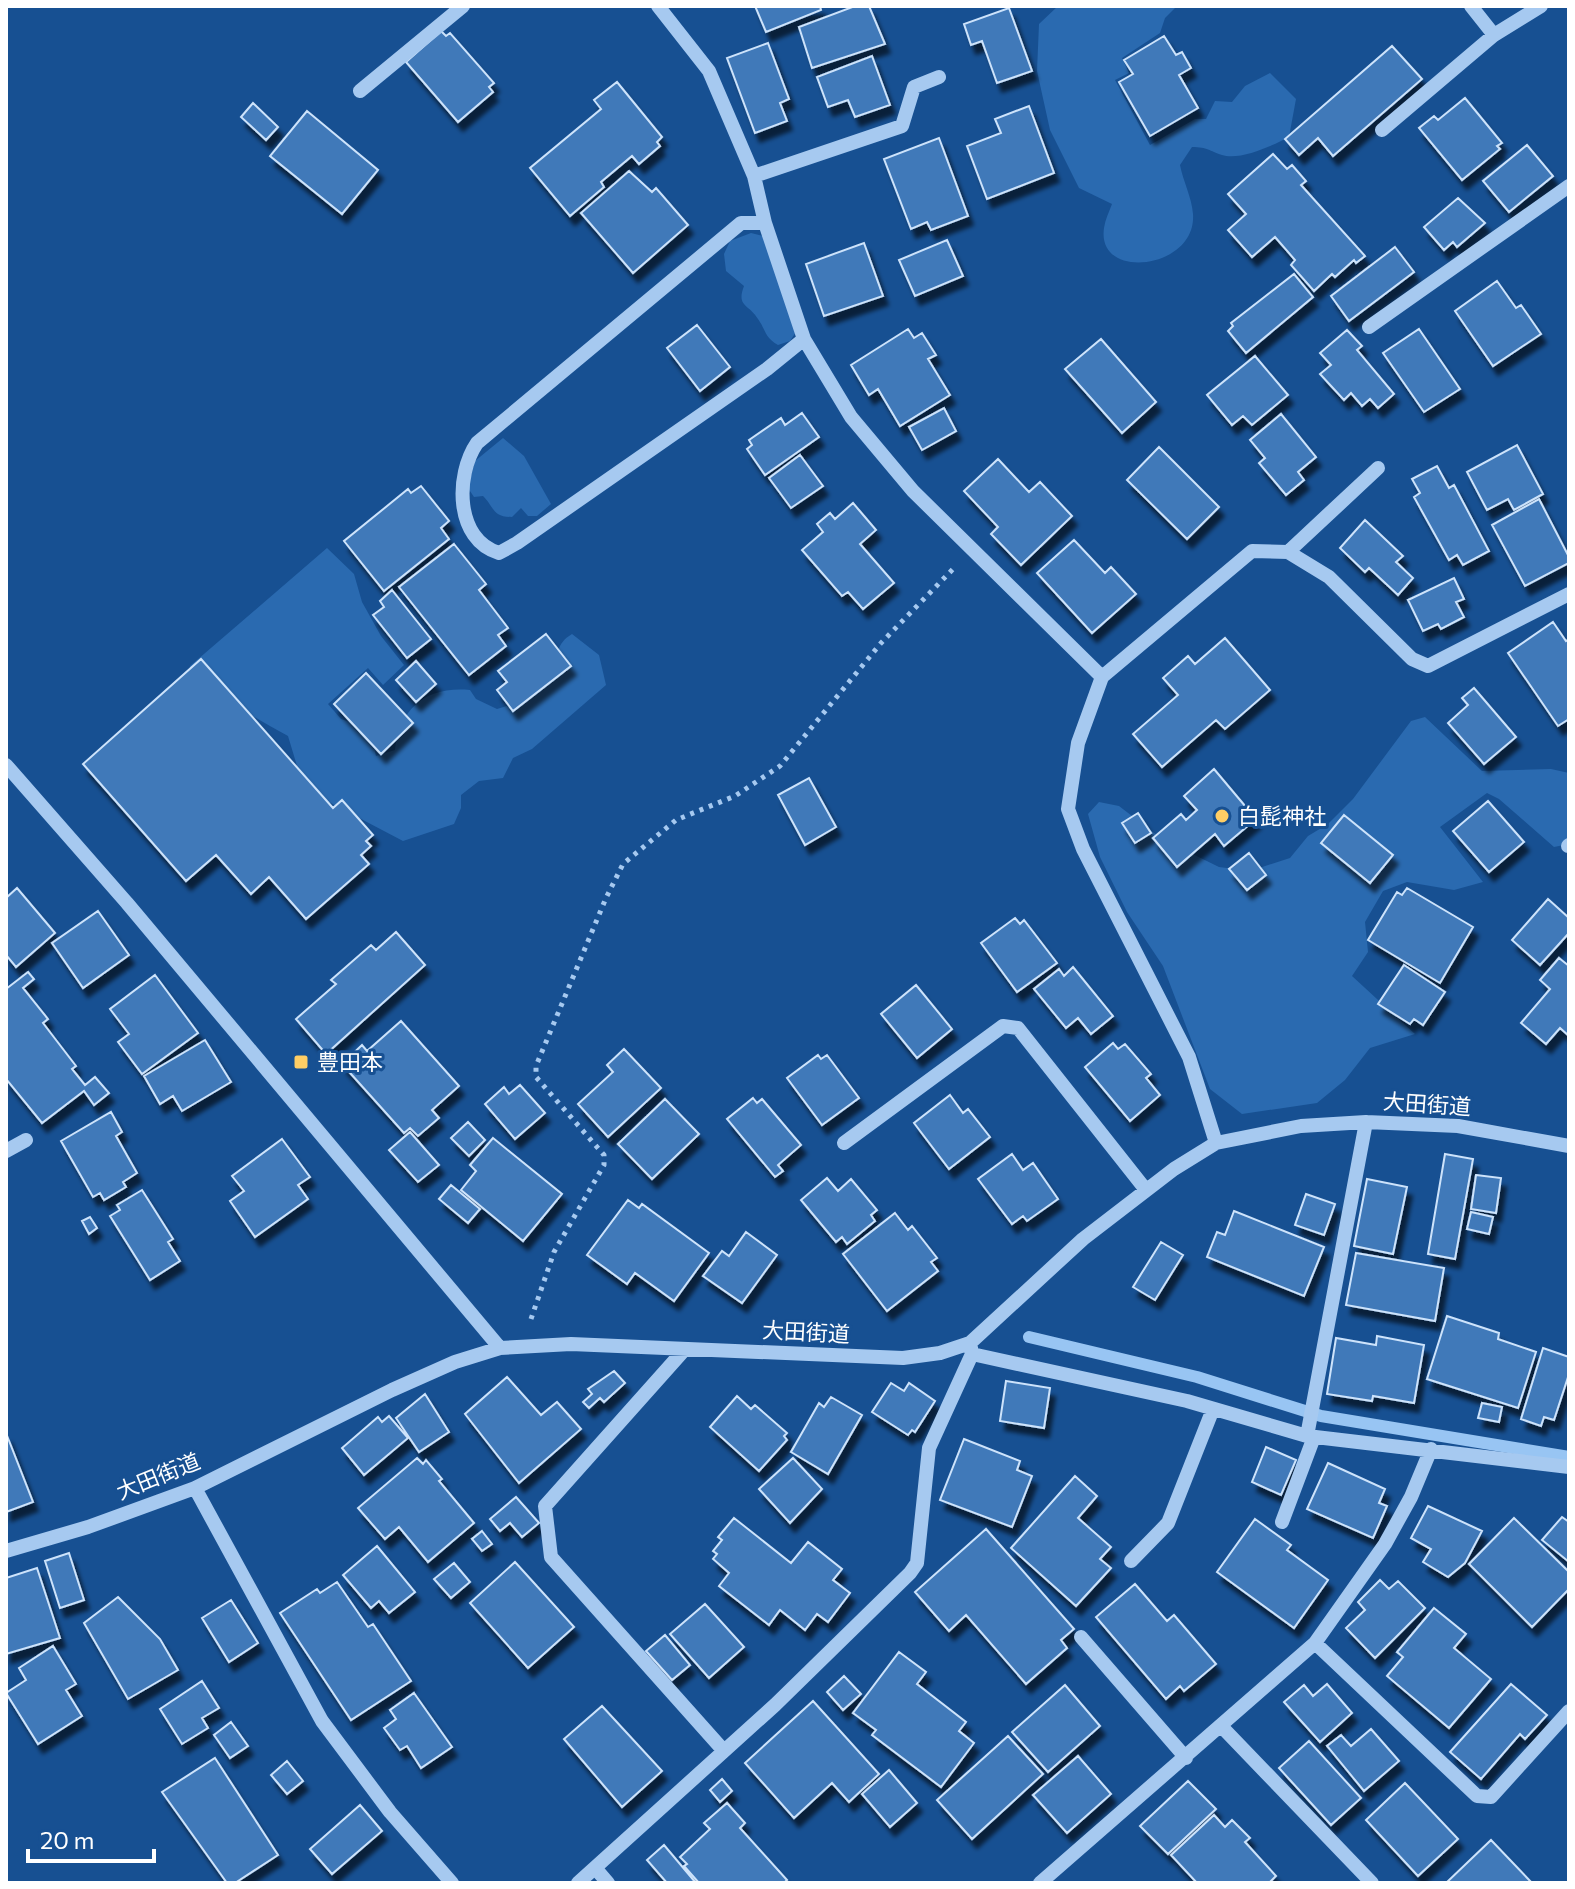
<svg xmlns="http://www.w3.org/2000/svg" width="1575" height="1889" viewBox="0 0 1575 1889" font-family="Commissioner,'Noto Sans JP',sans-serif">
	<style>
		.green { fill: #2a6ab0 }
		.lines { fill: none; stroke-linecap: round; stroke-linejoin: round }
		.stream { stroke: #98c5f3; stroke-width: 12 }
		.building { fill: #4079b9; stroke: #cde3fb; stroke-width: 2; filter: url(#shadow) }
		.path { stroke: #a6c9f0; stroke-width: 5; stroke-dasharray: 4 6; stroke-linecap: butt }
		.minor { stroke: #a6c9f0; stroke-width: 14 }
		.poi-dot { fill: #ffce65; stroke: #175092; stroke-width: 3 }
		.labels { text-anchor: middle; stroke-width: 6; stroke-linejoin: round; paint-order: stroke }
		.poi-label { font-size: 22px; fill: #fff; stroke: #175092; text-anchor: start }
		.street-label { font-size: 22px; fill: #fff; stroke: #175092 }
	</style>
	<defs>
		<filter id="shadow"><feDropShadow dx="5" dy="9" stdDeviation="2" flood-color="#0009"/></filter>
	</defs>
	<rect width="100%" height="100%" fill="#175092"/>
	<path class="green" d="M1058 6H1177L1165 18 1160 33 1122 58 1129 73 1115 80 1150 145 1195 119H1206L1215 101 1232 102 1245 86 1270 73 1296 99 1289 137C1274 145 1240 161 1222 155 1209 151 1208 147 1192 147L1180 165C1183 181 1192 198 1193 214 1197 269 1096 282 1104 228 1105 220 1109 212 1112 204L1079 188 1050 130 1037 71 1039 24Z
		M751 233 763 236 796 332 790 341 778 345C764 337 766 330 758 319 749 304 736 307 744 286L726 271 724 254 730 241Z
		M503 438 524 456 551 504 537 516H528L521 508 512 517C492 517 495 508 483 496L474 497 468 488 475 461Z
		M327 548 354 574 362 602 381 636 404 665 383 685 368 668 328 704 341 719 370 729 376 756 395 750C400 707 427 686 470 690L476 699 497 709C519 703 537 692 549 672 559 656 555 644 572 634L599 655 606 685 532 749 513 758 503 778 479 781 461 795V808L454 824 403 841 304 789 288 736C254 718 223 697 188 680L190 666Z
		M1425 717 1482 771 1551 769 1569 773V844L1554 847 1499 799 1487 793 1440 827 1483 882 1454 890 1407 882 1383 891 1365 922 1368 952 1352 976 1415 1034 1370 1048 1345 1080 1317 1103 1242 1114 1210 1089 1163 966 1127 912 1100 857 1088 814 1099 802 1119 806 1162 839 1219 867 1250 871 1290 858 1308 836 1328 824 1353 799 1411 721Z"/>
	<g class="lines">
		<path class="stream" d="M1029 1337 1197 1377 1321 1416 1569 1457"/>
	</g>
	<path class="building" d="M755 6H820L821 10 766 32Z
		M855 6H869L885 44 812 68 799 27Z
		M1009 8 1032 71 997 83 982 41 971 45 964 24Z
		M441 31 446 36 450 33 494 83 489 87 493 92 458 122 406 62Z
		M1164 36 1176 55 1182 52 1191 68 1179 75 1198 108 1150 136 1119 82 1133 74 1124 60Z
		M768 43 789 99 780 103 787 121 755 133 727 58Z
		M1392 46 1422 79 1333 156 1318 138 1299 155 1285 139Z
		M872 56 890 105 855 117 848 100 828 107 817 77Z
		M617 82 662 137 657 142 660 146 639 164 632 156 601 182 604 187 570 216 530 168 601 109 594 100Z
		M1465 98 1502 143 1497 146 1500 149 1462 180 1419 128 1434 116 1438 120Z
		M253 103 278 127 266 140 241 117Z
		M1029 106 1054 173 987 199 967 146 1001 133 995 119Z
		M307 111 378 170 342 214 270 156Z
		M939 138 968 216 931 230 927 222 911 229 884 159Z
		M1527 145 1553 176 1509 212 1483 181Z
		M1273 154 1287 169 1292 165 1306 181 1301 185 1365 256 1356 263 1354 260 1335 277 1332 274 1314 291 1291 265 1295 260 1275 237 1252 257 1228 230 1246 214 1228 194Z
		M629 171 652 192 656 188 688 225 633 273 581 213Z
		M1458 198 1485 223 1457 247 1453 242 1444 250 1424 227Z
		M947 240 963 276 915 296 899 260Z
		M864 243 883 296 824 316 806 264Z
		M1395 247 1414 272 1349 321 1331 296Z
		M1294 274 1313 297 1246 353 1228 331 1233 326 1231 323Z
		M1497 281 1516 308 1521 305 1541 334 1493 366 1455 311Z
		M697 325 730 367 700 391 667 348Z
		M908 329 914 338 922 333 936 355 928 359 950 395 900 426 878 389 869 395 851 365Z
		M1419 329 1460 389 1424 412 1383 353Z
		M1347 330 1362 346 1357 350 1394 394 1378 408 1370 399 1362 406 1351 393 1344 400 1320 374 1331 365 1320 353Z
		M1101 339 1156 402 1122 433 1065 369Z
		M1255 356 1288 395 1252 425 1243 416 1232 425 1207 395Z
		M944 408 956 431 922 450 909 427Z
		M802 413 819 437 765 475 747 449 752 445 749 440 781 418 785 425Z
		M1281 414 1316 457 1298 472 1304 480 1286 495 1259 463 1265 458 1250 440Z
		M1517 445 1543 494 1514 510 1508 499 1487 510 1467 472Z
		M1159 447 1219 507 1187 539 1127 480Z
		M800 455 823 486 791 508 769 478Z
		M998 459 1029 492 1040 482 1072 516 1021 565 991 534 998 527 964 491Z
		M1437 466 1449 488 1454 485 1489 551 1463 565 1457 555 1449 560 1414 497 1420 493 1412 479Z
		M421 486 449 521 441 528 449 539 384 591 344 541 408 489 411 493Z
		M1539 499 1569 557V563L1525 586 1492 525Z
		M853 503 876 530 860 544 894 583 863 609 848 592 842 596 802 550 823 532 817 524 830 513 835 519Z
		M1365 520 1403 556 1396 562 1413 578 1398 595 1369 568 1365 572 1340 548Z
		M1074 540 1105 573 1111 567 1136 594 1092 633 1037 573Z
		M454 544 486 584 479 590 508 628 498 635 506 646 469 675 399 587Z
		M1454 578 1464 599 1456 602 1464 617 1441 629 1438 624 1423 631 1408 600Z
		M392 590 431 639 407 658 373 615 384 607 380 601Z
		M1553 622 1566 641 1569 639V719L1558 726 1508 653Z
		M546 634 571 666 513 711 497 690 507 682 498 671Z
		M1225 638 1270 690 1225 729 1216 720 1162 767 1133 734 1178 695 1163 678 1188 656 1195 664Z
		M201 659 333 808 342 800 373 835 366 841 371 846 361 855 369 864 306 919 269 877 251 894 216 855 186 881 83 764Z
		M416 661 436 684 416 702 396 680Z
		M366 673 413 723 381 754 334 704Z
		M1474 688 1516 737 1484 764 1448 723 1468 705 1462 698Z
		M1214 769 1256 819 1224 846 1215 834 1177 867 1153 838 1181 814 1186 820 1197 810 1184 796Z
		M809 778 836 827 805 845 778 795Z
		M1488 801 1524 842 1489 872 1453 831Z
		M1138 813 1151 833 1135 843 1122 823Z
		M1344 815 1393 855 1370 883 1321 843Z
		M1249 853 1266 875 1247 890 1229 869Z
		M17 888 55 933 16 967 6 955V898Z
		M1407 888 1473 927 1440 983 1368 940 1397 892 1402 895Z
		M1548 899 1569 918V933L1540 965 1512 940Z
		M98 911 129 955 83 988 52 943Z
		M1015 918 1020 924 1024 920 1057 963 1017 992 981 943Z
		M396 932 425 965 326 1054 296 1019 336 984 331 980 371 945 376 950Z
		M1559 958 1569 966V1036L1560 1028 1546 1044 1521 1023 1550 989 1540 980Z
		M1404 965 1445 992 1423 1025 1414 1019 1410 1024 1378 1004Z
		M1073 967 1113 1016 1091 1034 1078 1018 1066 1028 1034 989 1059 969 1064 976Z
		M28 972 34 979 23 988 48 1019 43 1023 76 1066 72 1069 85 1085 95 1077 109 1093 94 1105 84 1091 42 1123 6 1079V989Z
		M155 975 198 1033 142 1074 118 1042 129 1034 110 1009Z
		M916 985 952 1029 917 1058 881 1014Z
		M401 1021 459 1086 432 1110 439 1118 418 1136 410 1128 404 1133 342 1064 362 1045 367 1051Z
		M205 1040 231 1082 182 1111 173 1096 160 1104 144 1076Z
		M1113 1043 1118 1049 1125 1044 1151 1074 1146 1078 1160 1095 1130 1121 1085 1067Z
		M624 1049 661 1088 608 1137 578 1104 613 1072 607 1065Z
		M818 1055 821 1059 827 1055 859 1098 822 1125 787 1078Z
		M520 1085 545 1113 515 1139 485 1104 504 1087 509 1094Z
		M950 1095 963 1113 968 1109 990 1137 949 1169 914 1123Z
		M753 1098 757 1103 762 1099 801 1145 778 1165 783 1171 775 1177 727 1119Z
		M665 1099 699 1134 652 1179 618 1144Z
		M111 1112 122 1132 116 1136 137 1173 123 1182 126 1187 104 1200 100 1193 93 1197 61 1141Z
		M468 1122 485 1140 469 1156 451 1138Z
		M410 1132 439 1165 418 1182 389 1150Z
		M493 1138 562 1194 523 1241 461 1190 476 1171 470 1165Z
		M282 1139 310 1177 298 1185 308 1199 255 1237 230 1201 244 1191 232 1176Z
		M1012 1154 1023 1170 1033 1163 1058 1199 1027 1221 1023 1216 1012 1224 978 1179Z
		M1445 1154 1473 1159 1455 1259 1428 1254Z
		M1476 1175 1501 1178 1496 1213 1471 1209Z
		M827 1178 838 1191 851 1179 877 1210 871 1215 875 1221 847 1244 842 1237 836 1242 801 1200Z
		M1367 1179 1407 1187 1393 1254 1354 1246Z
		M451 1185 480 1209 468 1223 439 1199Z
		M142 1190 173 1239 168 1242 180 1261 150 1280 110 1216 120 1210 117 1205Z
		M1306 1194 1335 1204 1324 1235 1295 1225Z
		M628 1200 639 1208 642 1204 709 1253 674 1301 635 1273 627 1284 587 1255Z
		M1234 1211 1324 1247 1304 1296 1207 1257 1217 1232 1225 1235Z
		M1471 1212 1493 1217 1489 1234 1467 1229Z
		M895 1213 908 1230 912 1226 937 1258 931 1262 938 1271 887 1311 843 1254Z
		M90 1217 97 1228 89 1234 82 1221Z
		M746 1232 777 1255 742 1303 703 1276 722 1251 729 1256Z
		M1161 1242 1183 1255 1155 1300 1133 1287Z
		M1356 1253 1444 1268 1435 1321 1346 1305Z
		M1447 1316 1499 1333 1498 1339 1536 1352 1518 1408 1427 1379Z
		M1377 1336 1424 1345 1414 1403 1373 1396 1372 1401 1327 1394 1336 1338 1376 1345Z
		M1543 1348 1569 1357V1374L1554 1420 1544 1417 1541 1426 1521 1419Z
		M614 1371 625 1383 604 1402 600 1398 589 1408 583 1402 592 1394 588 1389Z
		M507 1377 541 1415 557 1402 581 1429 519 1483 465 1414Z
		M1006 1381 1050 1388 1044 1428 1000 1421Z
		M891 1383 904 1391 909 1383 935 1401 915 1432 912 1430 908 1435 872 1412Z
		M425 1394 449 1432 419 1452 396 1418Z
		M737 1396 751 1409 755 1405 787 1433 784 1436 787 1440 759 1471 710 1427Z
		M831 1397 862 1415 828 1474 791 1452 819 1403 824 1407Z
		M1482 1403 1502 1407 1499 1422 1478 1418Z
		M389 1416 408 1438 364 1475 342 1448 378 1417 382 1422Z
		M6 1433 33 1502 6 1512Z
		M964 1439 1020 1461 1017 1470 1032 1476 1012 1527 940 1500Z
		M1266 1447 1296 1460 1281 1495 1252 1482Z
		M417 1458 423 1464 426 1460 442 1479 439 1481 474 1523 428 1562 399 1527 385 1539 358 1508Z
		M793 1458 822 1489 790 1523 759 1489Z
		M1328 1463 1385 1489 1379 1503 1387 1506 1373 1538 1307 1509Z
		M1075 1476 1097 1496 1078 1518 1111 1547 1100 1559 1111 1568 1076 1606 1011 1548Z
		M516 1497 539 1523 522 1537 510 1523 500 1531 490 1519Z
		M1428 1506 1482 1531 1465 1563 1448 1577 1423 1562 1431 1549 1411 1538Z
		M1562 1517 1569 1522V1562L1542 1540Z
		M734 1518 791 1563 808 1542 842 1569 833 1580 850 1593 828 1622 817 1614 805 1630 780 1610 769 1625 719 1586 729 1573 713 1559 717 1554 713 1551 722 1540 718 1537Z
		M1514 1518 1569 1572V1589L1532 1627 1469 1564Z
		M1255 1519 1291 1545 1287 1550 1328 1580 1294 1628 1217 1572Z
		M986 1529 1074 1629 1061 1640 1067 1648 1026 1684 966 1615 949 1631 915 1592Z
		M482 1531 492 1544 482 1551 472 1539Z
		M377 1546 415 1592 389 1613 379 1601 371 1608 343 1575Z
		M69 1553 84 1600 60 1608 45 1561Z
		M515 1562 574 1627 528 1668 470 1603Z
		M454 1563 470 1582 451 1598 434 1579Z
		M37 1568 60 1638 6 1654V1578Z
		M1380 1580 1389 1589 1398 1581 1425 1608 1375 1658 1346 1628 1365 1610 1358 1602Z
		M337 1582 368 1627 373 1624 411 1681 351 1720 280 1613 317 1589 320 1593Z
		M1135 1584 1167 1621 1174 1615 1216 1664 1184 1691 1180 1686 1166 1699 1096 1617Z
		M118 1597 160 1639 178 1670 128 1699 84 1623Z
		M231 1600 258 1643 229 1662 202 1618Z
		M705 1604 744 1647 709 1678 670 1634Z
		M1434 1608 1466 1634 1454 1648 1491 1679 1449 1728 1387 1676 1403 1657 1397 1652Z
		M665 1635 690 1665 672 1680 646 1651Z
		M53 1646 76 1684 66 1690 82 1716 38 1744 6 1693 26 1680 19 1668Z
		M899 1652 926 1672 917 1684 966 1722 959 1731 974 1743 941 1787 872 1735 876 1730 853 1713Z
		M844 1676 861 1694 843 1710 827 1692Z
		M202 1681 219 1708 202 1718 208 1728 182 1744 160 1709Z
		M1327 1684 1352 1713 1320 1742 1284 1702 1304 1685 1313 1696Z
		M1511 1684 1547 1715 1525 1739 1520 1734 1481 1779 1450 1752Z
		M1065 1685 1100 1726 1048 1772 1012 1732Z
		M414 1693 452 1747 421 1768 407 1746 400 1750 384 1728 396 1719 390 1710Z
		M813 1701 879 1774 849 1802 832 1783 794 1818 745 1763Z
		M602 1706 662 1771 622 1807 564 1739Z
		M231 1722 248 1746 230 1758 214 1735Z
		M1371 1729 1399 1761 1364 1791 1327 1746 1341 1735 1351 1746Z
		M1008 1736 1043 1774 972 1839 937 1800Z
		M1309 1741 1361 1798 1331 1825 1279 1768Z
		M1078 1756 1111 1794 1067 1833 1033 1795Z
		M215 1758 278 1855 235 1883H227L162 1792Z
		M287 1761 303 1781 287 1794 271 1775Z
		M889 1770 917 1803 890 1827 862 1794Z
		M722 1779 732 1791 720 1802 710 1790Z
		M1188 1781 1216 1809 1168 1854 1140 1826Z
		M1405 1783 1458 1839 1418 1876 1366 1820Z
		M727 1803 745 1823 740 1828 787 1880 784 1883H699L684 1866 687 1864 680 1857 710 1829 704 1823Z
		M360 1805 382 1831 332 1874 310 1849Z
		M1214 1815 1225 1827 1232 1820 1250 1838 1245 1842 1276 1876 1269 1883H1197L1171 1855Z
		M1491 1840 1532 1883H1446Z
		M664 1845 696 1883H667L647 1860Z"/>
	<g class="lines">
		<path class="path" d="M531 1319 554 1252 604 1165V1155L536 1077V1066L606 898 623 864 676 820 735 796 780 766 881 643 954 568"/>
		<path class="minor" d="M658 6 709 71 754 176 765 223 804 339 851 417 913 491 1102 677 1252 551 1288 552 1329 577 1412 659 1428 666 1569 594
			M1471 6 1494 35
			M360 91 463 6
			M1382 130 1494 35 1541 6
			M754 176 902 126 914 87 939 77
			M765 223H741L477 443C455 475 455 540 499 553L517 543 767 369 804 339
			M1369 327 1569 186
			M1288 552 1378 468
			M1102 677 1078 743 1068 809 1083 849 1189 1057 1216 1143
			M6 765 127 903 500 1348
			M1568 846 1569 845
			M844 1143 1003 1026 1018 1028 1146 1190
			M6 1151 26 1140
			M971 1348 972 1354 1187 1401 1307 1436 1569 1467
			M685 1349 545 1506 551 1557 724 1751
			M1307 1436 1366 1122
			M195 1488 322 1721 390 1812 452 1883
			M1282 1522 1314 1437
			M6 1551 88 1527 195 1488 392 1390 455 1362 500 1348 571 1344 903 1358 940 1353 970 1343 1083 1239 1174 1169 1216 1143 1301 1126 1366 1122 1458 1126 1569 1146
			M1131 1561 1168 1523 1213 1409
			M1081 1637 1186 1758
			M1315 1643 1477 1796 1491 1797 1569 1711
			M1222 1727 1372 1883
			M596 1869 608 1883
			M578 1883 775 1705 910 1573 917 1563 929 1448 972 1354
			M1040 1883 1315 1643 1385 1544 1411 1497 1431 1449"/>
	</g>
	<g class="poi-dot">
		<circle cx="1222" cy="816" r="8"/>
		<rect x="293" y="1054" width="16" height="16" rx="4"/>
	</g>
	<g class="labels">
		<g class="poi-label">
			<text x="1238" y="824">白髭神社</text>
			<text x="317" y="1070">豊田本</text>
		</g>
		<g class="street-label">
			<text transform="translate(1427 1104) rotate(4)" y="8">大田街道</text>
			<text transform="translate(806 1332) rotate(3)" y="8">大田街道</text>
			<text transform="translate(158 1476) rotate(-22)" y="8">大田街道</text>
		</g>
	</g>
	<rect width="1575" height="1889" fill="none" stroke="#ffffff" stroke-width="16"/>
	<path d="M28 1849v12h126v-12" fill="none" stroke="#ffffff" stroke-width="4"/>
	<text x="40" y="1849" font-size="24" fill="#ffffff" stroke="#175092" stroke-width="6" paint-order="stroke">20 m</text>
</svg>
